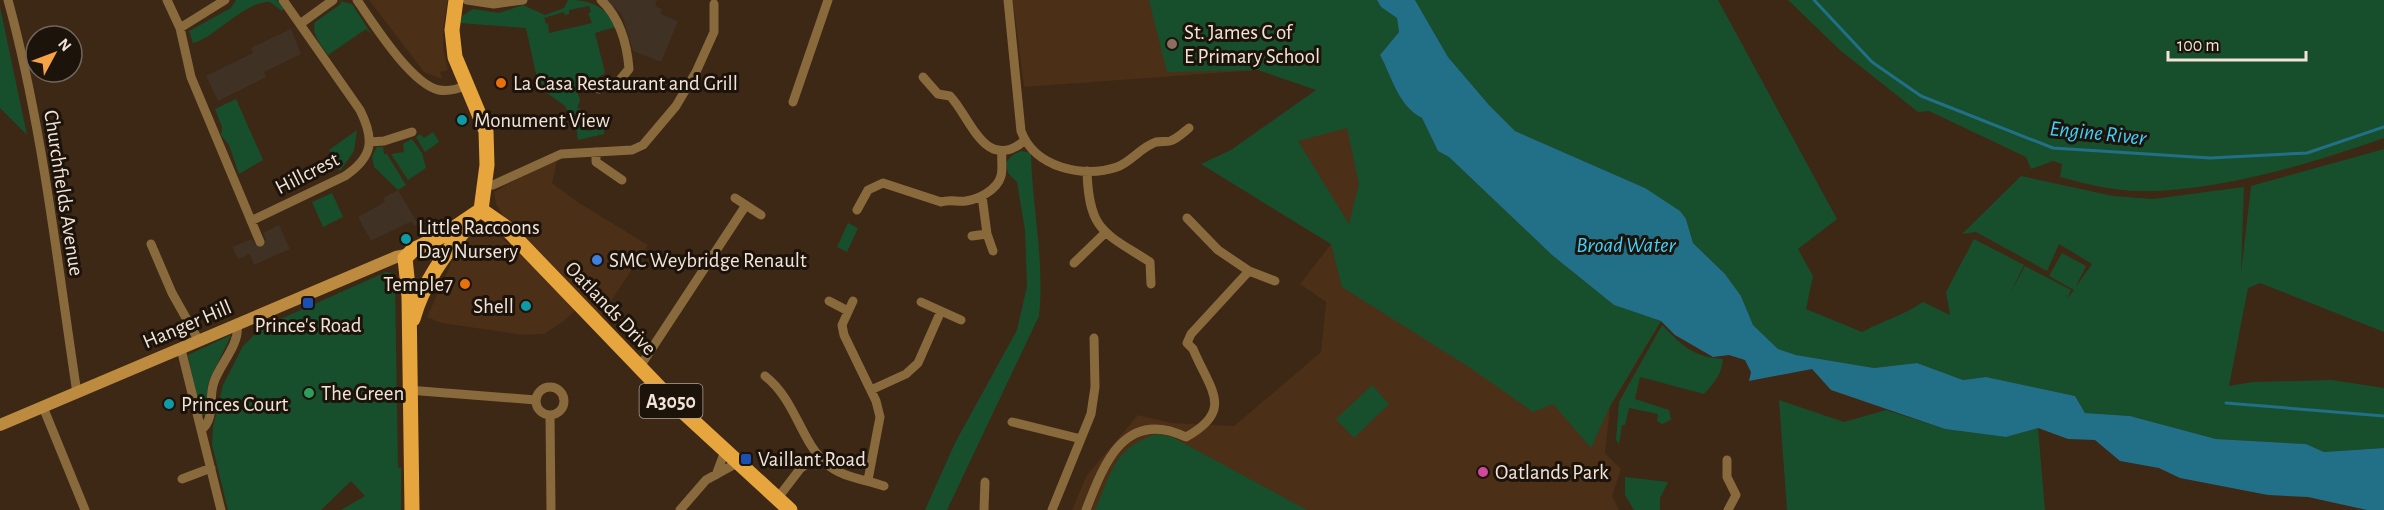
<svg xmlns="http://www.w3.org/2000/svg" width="2384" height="510" viewBox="0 0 2384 510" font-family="'Alegreya Sans',sans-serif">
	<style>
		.built { fill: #4b2f17 }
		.industrial { fill: #403125 }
		.green { fill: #174f2d; fill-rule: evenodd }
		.water { fill: #217088 }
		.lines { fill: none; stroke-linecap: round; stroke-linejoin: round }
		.stream { stroke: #217088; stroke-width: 3 }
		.minor { stroke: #896a3d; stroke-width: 9 }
		.secondary { stroke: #bd8b3f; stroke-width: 12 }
		.primary { stroke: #e6a53d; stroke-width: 15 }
		.education-dot { fill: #8d6e63; stroke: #1c130b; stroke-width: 2 }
		.food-dot { fill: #e8710a; stroke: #1c130b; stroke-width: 2 }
		.culture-dot { fill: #0f9aa8; stroke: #1c130b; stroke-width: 2 }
		.shop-dot { fill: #3f7fe0; stroke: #1c130b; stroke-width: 2 }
		.transit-dot { fill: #1a4fb4; stroke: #1c130b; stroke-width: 2 }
		.leisure-dot { fill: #2e9e5b; stroke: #1c130b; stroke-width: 2 }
		.hotel-dot { fill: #d1479c; stroke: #1c130b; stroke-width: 2 }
		.labels { text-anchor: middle; stroke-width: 6; stroke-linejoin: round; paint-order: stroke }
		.shield { fill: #1c130b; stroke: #b2a59b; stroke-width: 1.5 }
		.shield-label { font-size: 20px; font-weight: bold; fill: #f3e4d9 }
		.poi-label { font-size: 21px; fill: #f3e4d9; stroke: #1c130b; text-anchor: start }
		.street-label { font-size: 21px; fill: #f3e4d9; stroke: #1c130b }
		.water-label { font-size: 22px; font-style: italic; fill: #40d1fd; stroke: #1c130b }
	</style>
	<rect width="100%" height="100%" fill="#3d2715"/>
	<path class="built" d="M369 0H448L443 28V49L448 70 440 72 442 79 424 72Z
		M1013 0H1360L1258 70 1024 87Z
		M1389 95 1438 151 1449 157 1552 255 1614 305 1661 321 1610 407 1605 453 1621 469 1612 496 1619 510H1072L1087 475 1138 415 1171 423 1234 426 1321 352 1326 302 1300 284 1331 244 1259 200 1298 140Z
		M557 161 552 183 576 201 648 245 598 321 582 304 564 321 544 334 523 335 441 323 427 317 456 253 465 237 474 232 484 230 497 234 532 264 496 204 494 192 530 171Z"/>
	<path class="industrial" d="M607 0H657L655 6 662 9 660 14 678 21 661 62 633 51 622 15Z
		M291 29 301 54 264 72 266 77 218 101 206 76 253 53 251 48Z
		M398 190 418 224 414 226 412 221 371 241 358 217 385 202 383 198Z
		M279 225 290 249 254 265 250 254 238 259 232 247 252 239 255 245 266 240 263 233Z"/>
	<path class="green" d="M236 0H276L285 7 282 11 270 2C246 0 215 38 193 43L189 31 231 8Z
		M568 0C590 0 606 6 615 27L595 33 605 73 586 85V88H576L580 100 577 109 580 108 586 131 604 128V134L578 140 576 127 565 106 547 93 536 74 526 28 460 23 462 16 473 9 499 13 523 5 545 15 564 8ZM589 6 591 12 588 13 592 23 549 33 548 23 546 24 544 18 564 12 565 15 569 14V10Z
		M1149 0H1377L1381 7 1397 18 1399 32 1380 55C1392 77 1398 106 1422 118L1438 151 1449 157 1552 255 1614 305 1661 321 1610 406 1591 448 1553 404 1533 412 1472 369 1342 287 1331 244 1201 164 1231 150 1316 90 1258 70 1167 72ZM1347 128 1359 184 1349 224 1298 141Z
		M1415 0H1718L1837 219 1798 249 1813 276 1806 309 1862 332C1883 321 1904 315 1923 302L1950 315 1946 292 1974 239 2024 265 2009 296 2025 266 2071 290 2067 299 2074 290 2049 276 2062 253 2086 266 2075 288 2092 264 2059 244 2047 271 1976 232 1962 234 2021 176 2113 196 2153 199 2244 187 2241 273 2251 186 2384 149V332L2260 283 2248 288 2229 386 2253 382 2332 380 2384 388V448L2324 452 2306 444 2216 439 2130 416 2085 413 2075 396 1986 377 1963 380 1917 363 1874 368 1796 355 1778 349 1753 325 1741 296 1725 274 1693 243 1686 219 1645 188 1515 131 1489 105 1448 57Z
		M1788 0H2384V138C2313 163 2217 192 2141 191 2114 191 2086 184 2060 177L2062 164 2053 161 2031 169 2026 157 1929 111 1918 112 1841 51Z
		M340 1 352 4 372 35 366 29 328 55C321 45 311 34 315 22L341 4Z
		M0 7 27 135 0 108Z
		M236 99 263 160 239 174 229 145 221 135 222 127 215 109Z
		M357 130 354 151 340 171 329 150Z
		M433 132 439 142 425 152 416 137 420 134 424 138Z
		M412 139 422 153 426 168 408 180 391 154 404 152 403 144Z
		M377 147H383L384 154H387L406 185 398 190 374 167 372 156Z
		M1021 151 1031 153C1032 207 1045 261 1039 316L947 510H925L955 443 1017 330 1027 286 1025 230 1017 182 1008 173 1006 162 1014 154Z
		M332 193 343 217 323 227 312 202Z
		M848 223 858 228 847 252 837 247Z
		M386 272 391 273 395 280 398 468 401 467V510H341L365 496 351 481 321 510H228L212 445 213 427 223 385 243 346 256 333 274 322Z
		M1662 325C1683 346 1693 357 1723 359 1722 374 1714 383 1704 394L1640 377 1635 399 1669 410 1671 420 1662 424 1657 421 1658 414 1629 408 1625 425H1622L1619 444 1616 440 1619 402Z
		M231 335 208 384 205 414 201 417 188 355Z
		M1372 385 1389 404 1354 438 1336 419Z
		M1779 400 1844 422 1886 410 1945 429 2006 437 2038 428 2045 510H1787Z
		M1156 434 1172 437 1307 510H1095C1112 472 1113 449 1156 434Z
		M1625 477 1668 482 1660 498V510H1634L1625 495Z"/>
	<path class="water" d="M1377 0H1415L1448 57 1489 105 1515 131 1645 188 1680 211 1686 219 1693 243 1725 274 1741 296 1753 325 1778 349 1796 355 1874 368 1917 363 1963 380 1986 377 2075 396 2085 413 2130 416 2216 439 2306 444 2324 452 2384 448V510H2367L2308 497 2268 495 2180 478 2159 468 2120 461 2095 440 2068 439 2038 428 2006 437 1945 429 1831 390 1812 369 1749 381 1751 372 1745 360 1729 355 1713 357 1675 335 1661 321 1614 305 1552 255 1449 157 1438 151 1422 118C1398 106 1392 77 1380 55L1399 32 1397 18 1381 7Z"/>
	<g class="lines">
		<path class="stream" d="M1814 0 1872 62 1921 96 2053 148 2210 158 2307 153 2384 127
			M2226 403 2384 416"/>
		<path class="minor" d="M8 0C43 128 57 262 77 393
			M167 0 180 28
			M225 0 180 28 191 77 260 242
			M357 0C373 23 411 84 439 90 449 92 458 89 467 85
			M467 0 494 4 523 0
			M1008 0 1021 131C1034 167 1083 179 1117 167 1131 162 1141 147 1156 142 1161 141 1166 142 1170 141 1177 139 1184 132 1189 128
			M300 24 333 0
			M923 77 938 94 950 96C971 118 985 173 1024 141
			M599 89 619 81 629 69C627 43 620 18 601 0
			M793 102 828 0
			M370 142 384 141 412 132
			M596 152V162L622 180
			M1087 171C1089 231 1103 232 1150 262L1151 284
			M484 186 493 185 561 154 632 150 643 145 676 106 696 72 714 32V4
			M735 198 761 215
			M857 210 868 190 883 183 941 202C950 199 957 202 966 201 979 199 997 190 1001 176 1003 169 1001 160 1002 152
			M1187 218 1218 250 1249 271
			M251 221 345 176C373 157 375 140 360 110L283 0
			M987 234 993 251
			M972 236 987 234 982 196
			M151 244 172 293 199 341
			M1074 263 1105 233
			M829 301 848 311
			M853 301 842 325 844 335 876 401 880 417 868 480
			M921 302 961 320
			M181 349 221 510
			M639 368 746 205
			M765 376C796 400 801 443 827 464 842 478 865 479 884 486
			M536 401a14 14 0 1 1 28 0a14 14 0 1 1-28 0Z
			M408 390 536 400
			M871 390 906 374 918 363 941 311
			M43 407 85 510
			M550 415 551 510
			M1012 422 1081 439
			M201 430C216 419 208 397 214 382 220 364 240 344 237 326
			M1727 460V477L1736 495 1728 510
			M716 475 725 451
			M182 479 211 468
			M777 499 800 469 818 455
			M680 510 706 480 737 463
			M984 510 985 482
			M1052 510 1091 414 1095 387 1094 338
			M1086 510C1104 463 1125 408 1186 437 1235 410 1210 390 1193 349L1187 343 1191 334 1249 271 1275 281"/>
		<path class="secondary" d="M0 425 396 257 406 255"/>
		<path class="primary" d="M456 0 452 30 455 57 486 131 487 165 481 210
			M481 210 504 226 679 408 790 510
			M413 319C423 283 444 255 467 227
			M412 510 409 297 405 258 413 250 444 235 481 210"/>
	</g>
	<circle class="education-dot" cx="1172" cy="44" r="6"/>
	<g class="food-dot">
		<circle cx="501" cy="83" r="6"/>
		<circle cx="465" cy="284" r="6"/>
	</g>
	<g class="culture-dot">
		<circle cx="462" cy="120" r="6"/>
		<circle cx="406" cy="239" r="6"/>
		<circle cx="526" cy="306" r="6"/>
		<circle cx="169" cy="404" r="6"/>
	</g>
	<circle class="shop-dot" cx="597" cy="260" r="6"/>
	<g class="transit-dot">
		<rect x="302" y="297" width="12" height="12" rx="3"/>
		<rect x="740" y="453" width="12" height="12" rx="3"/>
	</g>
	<circle class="leisure-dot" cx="309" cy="393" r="6"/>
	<circle class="hotel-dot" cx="1483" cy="472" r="6"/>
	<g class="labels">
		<rect class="shield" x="639.5" y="384" width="63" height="34" rx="4.5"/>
		<g class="shield-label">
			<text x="671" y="408">A3050</text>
		</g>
		<g class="poi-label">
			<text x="1184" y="39">St. James C of<tspan x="1184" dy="24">E Primary School</tspan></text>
			<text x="513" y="90">La Casa Restaurant and Grill</text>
			<text x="474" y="127">Monument View</text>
			<text x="418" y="234">Little Raccoons<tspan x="418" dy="24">Day Nursery</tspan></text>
			<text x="609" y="267">SMC Weybridge Renault</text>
			<text x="453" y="291" text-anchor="end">Temple7</text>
			<text x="514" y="313" text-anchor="end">Shell</text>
			<text x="308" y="332" text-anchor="middle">Prince's Road</text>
			<text x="321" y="400">The Green</text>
			<text x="181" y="411">Princes Court</text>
			<text x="758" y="466">Vaillant Road</text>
			<text x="1495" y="479">Oatlands Park</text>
		</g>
		<g class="street-label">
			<text transform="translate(307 173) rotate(-27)" y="7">Hillcrest</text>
			<text transform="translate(64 193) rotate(81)" y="7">Churchfields Avenue</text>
			<text transform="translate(611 308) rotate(46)" y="7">Oatlands Drive</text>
			<text transform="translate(187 324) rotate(-23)" y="7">Hanger Hill</text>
		</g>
		<g class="water-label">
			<text transform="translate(2098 132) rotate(6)" y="8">Engine River</text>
			<text x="1626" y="252">Broad Water</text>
		</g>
	</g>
	<g transform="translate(54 54) rotate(49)"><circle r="28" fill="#1c130b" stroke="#72675d" stroke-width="1.5"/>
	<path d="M0-4.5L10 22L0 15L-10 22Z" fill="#f6a246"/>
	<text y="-9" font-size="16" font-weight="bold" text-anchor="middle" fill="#f3e4d9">N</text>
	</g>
	<path d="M2168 51v9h138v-9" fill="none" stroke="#f3e4d9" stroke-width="3"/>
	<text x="2177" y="51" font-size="18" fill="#f3e4d9" stroke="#1c130b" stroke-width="4.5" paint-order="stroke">100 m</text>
</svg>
